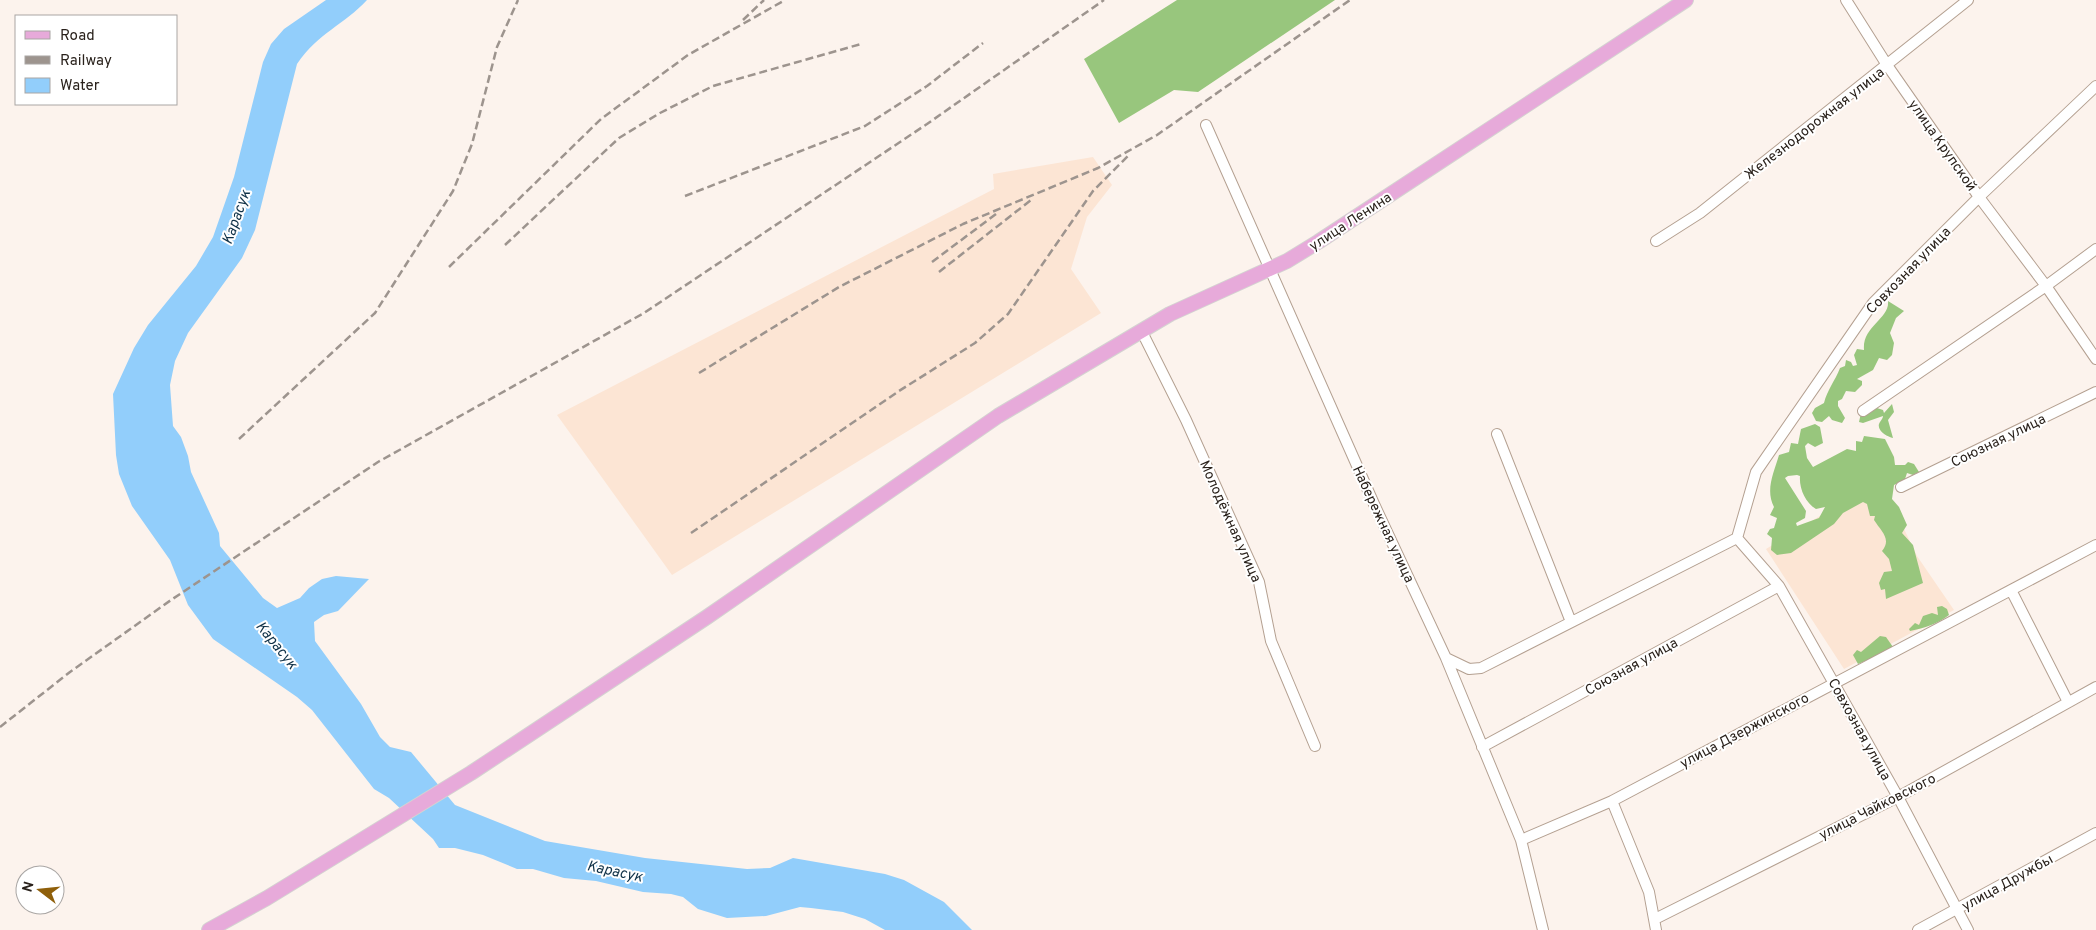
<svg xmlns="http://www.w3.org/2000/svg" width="2096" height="930" viewBox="0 0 2096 930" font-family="Overpass,sans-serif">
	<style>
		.built { fill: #fce5d4 }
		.forest { fill: #98c67d; fill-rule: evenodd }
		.water { fill: #92cefb }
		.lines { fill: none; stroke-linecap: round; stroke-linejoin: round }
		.minor-casing { stroke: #b4a091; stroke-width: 12 }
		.major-casing { stroke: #d4d3d1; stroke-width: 16 }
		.minor { stroke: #fff; stroke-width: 10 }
		.major { stroke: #e7aada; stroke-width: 14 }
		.rail { stroke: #9d948e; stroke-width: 2.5; stroke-dasharray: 8 4; stroke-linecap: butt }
		.labels { text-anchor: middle; stroke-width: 4; stroke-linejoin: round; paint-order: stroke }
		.street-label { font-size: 14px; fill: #29211b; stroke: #fff }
		.water-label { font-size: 15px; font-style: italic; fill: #103248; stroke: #fff }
	</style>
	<rect width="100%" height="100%" fill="#fcf3ed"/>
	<path class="built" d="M1093 157 1112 185 1087 217 1071 269 1101 313 672 575 557 415 994 189 993 174Z
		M1880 479 1917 556 1954 610 1844 669 1766 549Z"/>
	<path class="forest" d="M1177 0H1335L1198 92 1174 90 1119 123 1084 59Z
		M1888 301 1904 311 1896 318 1890 333 1894 343 1892 355 1887 360 1879 358 1873 370 1857 379 1862 381V385L1855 392 1846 391 1842 399 1838 401V406L1845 418 1842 423 1832 420 1829 416 1822 422 1816 421 1812 413 1815 408 1824 403C1827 390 1835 381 1840 368L1845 366 1846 360 1851 362 1853 366 1857 365 1854 355 1857 349 1864 350C1862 326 1890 319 1888 301Z
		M1892 404 1894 412 1888 420 1893 438C1888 437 1877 431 1879 424 1880 421 1883 419 1883 416L1863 423 1859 422 1861 413 1877 408 1883 410 1884 413Z
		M1815 424 1820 427 1823 443 1815 447 1808 443 1805 446 1807 458 1813 467 1847 449 1856 451V441L1862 442 1864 436 1885 439 1894 457 1895 465H1905L1908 462 1914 464 1919 472 1913 475 1907 473 1905 479 1894 485 1892 499 1899 507 1907 525 1902 533 1913 545 1923 583 1886 599 1885 589 1881 590 1879 583 1884 572 1892 571 1889 559 1882 551C1892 539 1881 531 1874 520L1875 516H1870L1867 504 1863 502 1843 513 1834 524 1791 553 1777 555 1771 550 1772 538 1767 534 1770 529 1774 528 1777 518 1770 515 1774 507C1765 490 1774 472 1779 455L1789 452 1791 443 1798 444 1801 429ZM1797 475 1800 476C1799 488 1805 502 1816 509L1825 507 1819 518 1797 526 1796 523 1805 518 1806 511 1785 478 1788 476Z
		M1942 606 1947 609 1949 615C1937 624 1925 628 1910 631L1909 629 1915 623 1919 625 1923 616 1932 613 1938 615 1937 607Z
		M1880 636 1886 637 1893 647 1887 652 1858 664 1853 655 1857 650 1861 652Z"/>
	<path class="water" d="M326 0H367C344 25 319 32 297 64L255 230 242 258 188 333 175 361 170 385 173 426 181 437 188 456 191 472 219 533 220 546 263 598 277 608 300 598 309 588 322 579 336 576 369 579 338 611 324 615 314 622 315 641 361 704 380 737 390 747 411 752 455 805 545 841 645 858 747 869 770 868 793 858 885 874 904 880 944 902 972 930H885L865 919 843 912 811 908 800 907 766 916 727 918 698 909 683 897 671 894 643 892 596 881 564 878 533 869H517L483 855 455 848H439L433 839 389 798 374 789 312 710 297 697 213 639 188 605 170 560 132 506 119 474 116 455 113 394 134 348 148 325 196 266 213 237 234 177 263 62 271 44 284 29Z"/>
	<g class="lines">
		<g class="minor-casing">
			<path id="minor" d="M1846 0 1887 65 1979 197 2046 286 2096 359
				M1206 125 1374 504 1446 658 1521 840 1543 930
				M1656 241 1700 213 1968 0
				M1141 330 1186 420 1259 582 1271 641 1315 746
				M1863 411 2046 286 2096 249
				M1497 434 1571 622
				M1901 487 2096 392
				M2011 590 2068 702
				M1446 658 1469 669 1481 668 1737 538
				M1482 747 1779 586
				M1612 801 1649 892 1656 930
				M1521 840 1612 801 2096 545
				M1655 919 1898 797 2096 687
				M1918 930 2096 833
				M1968 930 1898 797 1779 586 1737 538 1756 472 1873 303 1979 197 2096 86"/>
		</g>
		<g class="major-casing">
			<path id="major" d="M209 930 267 898 471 773 707 617 998 416 1170 314 1287 261 1318 242 1686 0"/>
		</g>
		<use href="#minor" class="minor"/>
		<use href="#major" class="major"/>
		<path class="rail" d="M743 20 764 0
			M685 196 865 126 927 86 983 43
			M505 245 619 138 660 113 713 86 861 44
			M932 262 996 214
			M449 267 601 119 688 55 785 0
			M939 272 1031 200
			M699 373 839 287 963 224 1098 168 1157 135 1350 0
			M239 439 375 313 453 191 472 144 497 47 518 0
			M691 533 899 391 975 343 1008 314 1093 191 1128 156
			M0 727 70 672 171 600 378 462 644 313 927 124 1104 0"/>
	</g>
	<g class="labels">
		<g class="street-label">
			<text transform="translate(1814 123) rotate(-38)" y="5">Железнодорожная улица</text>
			<text transform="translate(1943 145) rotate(55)" y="5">улица Крупской</text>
			<text transform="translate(1350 221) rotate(-33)" y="5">улица Ленина</text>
			<text transform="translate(1908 270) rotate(-46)" y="5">Совхозная улица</text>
			<text transform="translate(1998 440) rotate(-26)" y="5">Союзная улица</text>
			<text transform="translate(1231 521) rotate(66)" y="5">Молодёжная улица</text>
			<text transform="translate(1384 524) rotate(65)" y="5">Набережная улица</text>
			<text transform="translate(1631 666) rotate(-29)" y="5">Союзная улица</text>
			<text transform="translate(1860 729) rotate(61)" y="5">Совхозная улица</text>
			<text transform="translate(1744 730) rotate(-28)" y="5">улица Дзержинского</text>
			<text transform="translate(1877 806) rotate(-27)" y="5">улица Чайковского</text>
			<text transform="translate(2007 882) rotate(-29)" y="5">улица Дружбы</text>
		</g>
		<g class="water-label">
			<text transform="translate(236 217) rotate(-70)" y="5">Карасук</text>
			<text transform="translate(277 645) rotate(51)" y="5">Карасук</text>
			<text transform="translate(615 871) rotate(12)" y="5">Карасук</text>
		</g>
	</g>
	<rect x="15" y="15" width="162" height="90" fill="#ffffff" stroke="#a9a6a4"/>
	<rect x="25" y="31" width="25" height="8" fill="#e7aada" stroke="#a9a6a4"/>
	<text x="60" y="40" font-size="15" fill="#29211b">Road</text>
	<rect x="25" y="56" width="25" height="8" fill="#9d948e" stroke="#a9a6a4"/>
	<text x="60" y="65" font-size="15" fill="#29211b">Railway</text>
	<rect x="25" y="78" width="25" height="15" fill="#92cefb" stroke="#a9a6a4"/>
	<text x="60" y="90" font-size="15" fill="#29211b">Water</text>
	<g transform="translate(40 890) rotate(286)"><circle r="24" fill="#ffffff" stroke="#a9a6a4"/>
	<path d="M0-4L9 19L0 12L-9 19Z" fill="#8f5f0a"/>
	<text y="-8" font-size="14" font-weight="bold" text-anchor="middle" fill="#29211b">N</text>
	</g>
</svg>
